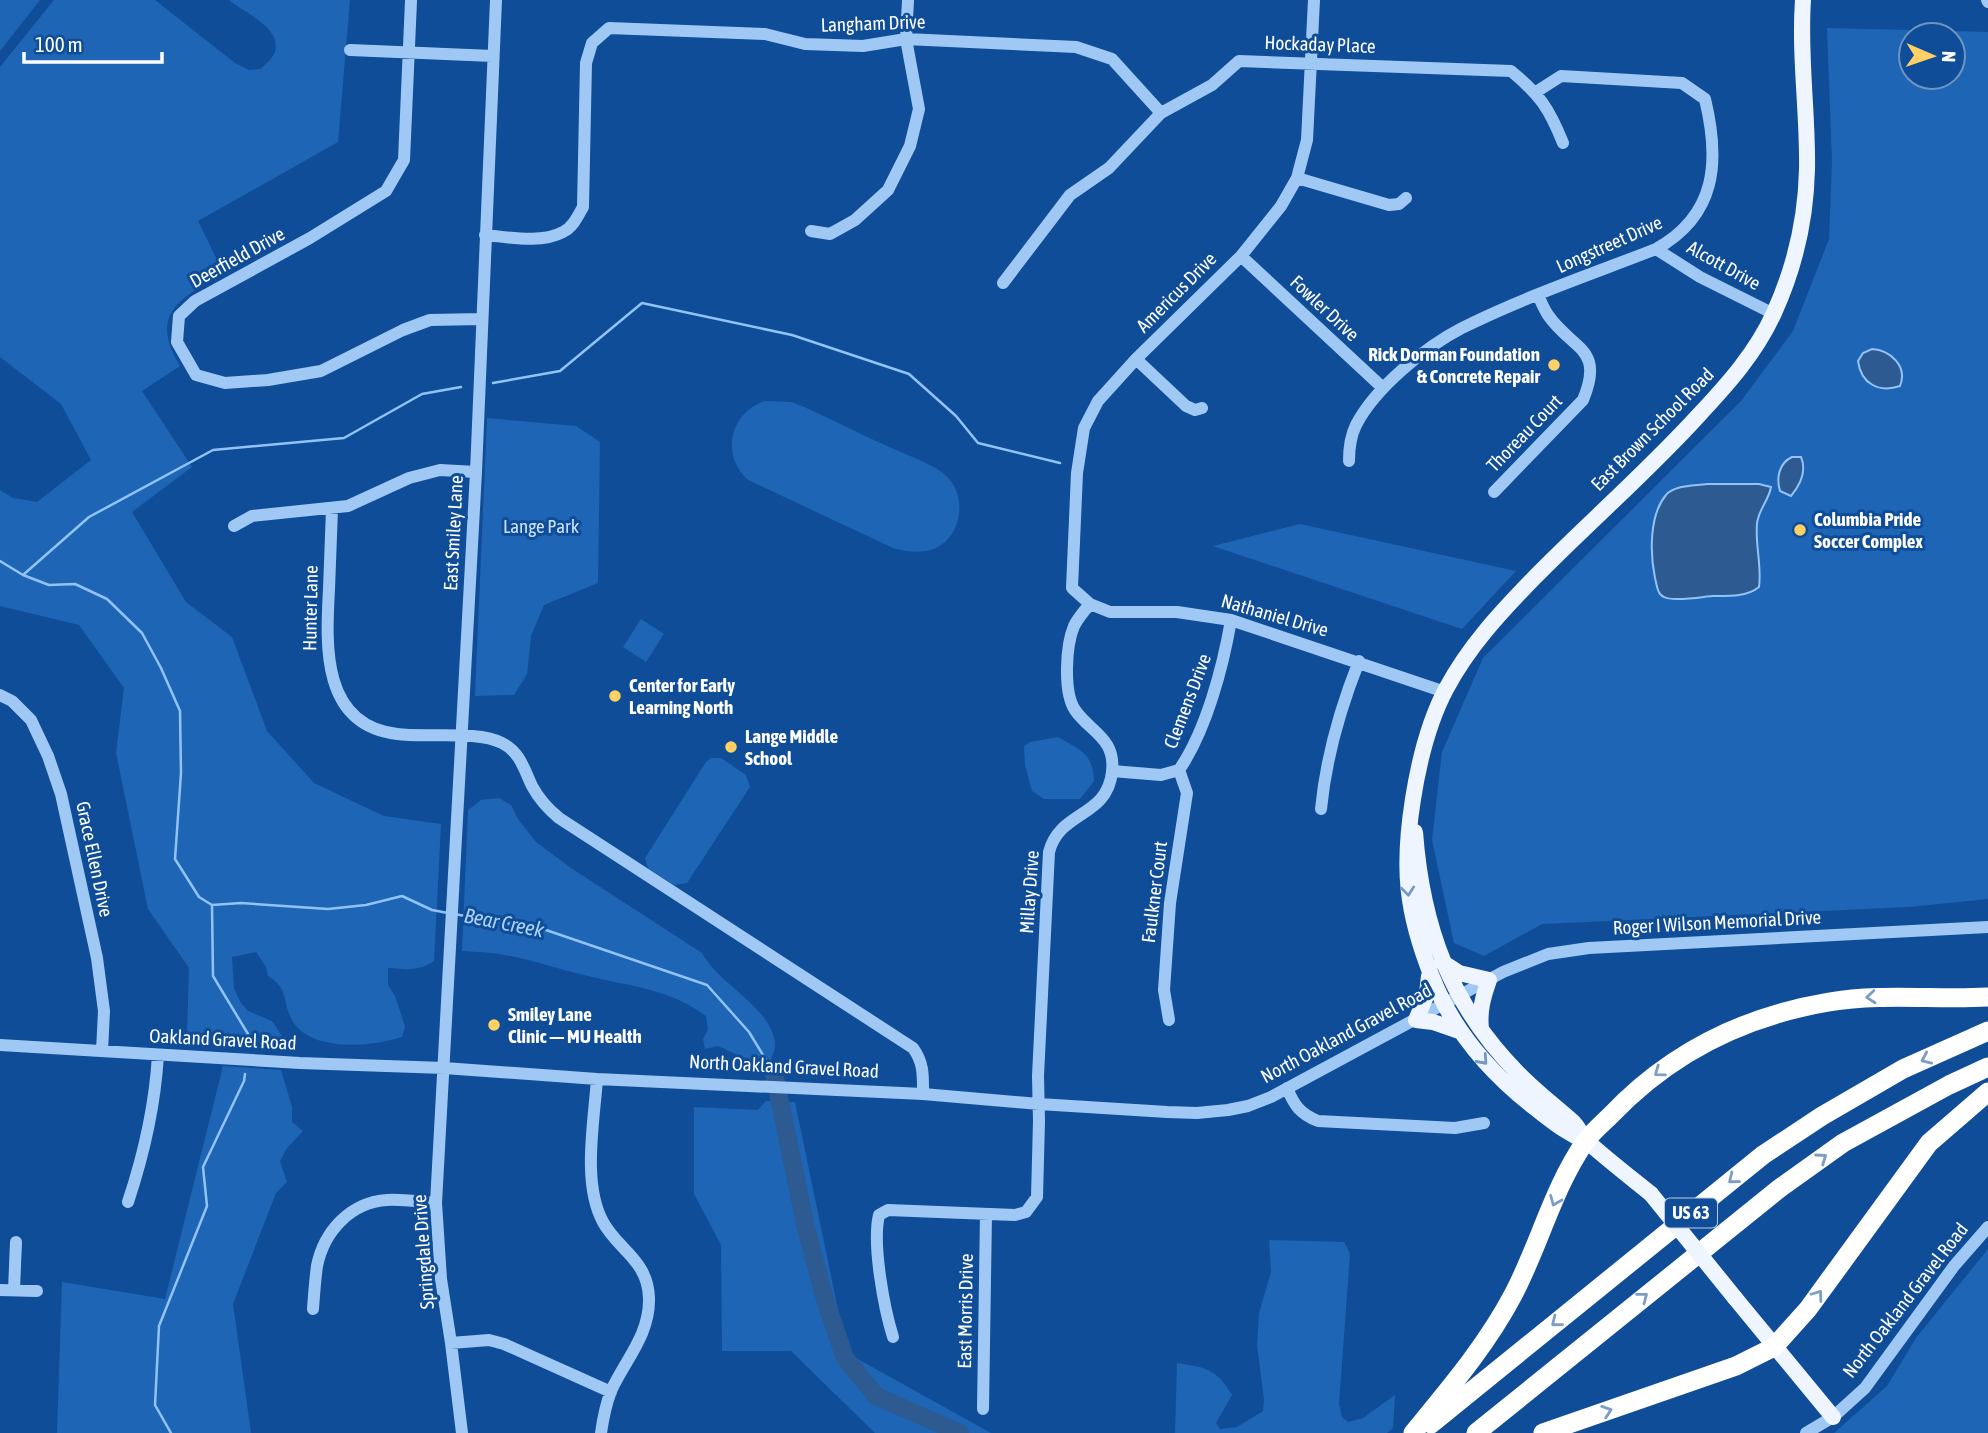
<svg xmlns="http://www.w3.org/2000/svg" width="1988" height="1433" viewBox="0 0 1988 1433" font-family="'Asap Condensed',sans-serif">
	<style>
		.green { fill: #1e65b5; fill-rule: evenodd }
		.water { fill: #2d5a91; stroke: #92c3f8; stroke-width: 2 }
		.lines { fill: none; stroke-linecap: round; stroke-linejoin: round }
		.stream { stroke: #92c3f8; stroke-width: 2.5 }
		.river { stroke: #2d5a91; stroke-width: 18 }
		.minor { stroke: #a0c8f4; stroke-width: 12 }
		.major { stroke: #eef5ff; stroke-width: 16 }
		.highway { stroke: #fff; stroke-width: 19 }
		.major-bridge { stroke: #eef5ff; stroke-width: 16 }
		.oneway { stroke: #7499c6 }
		.oneway2 { stroke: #7c9dc6 }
		.poi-dot { fill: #ffd064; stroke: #104d98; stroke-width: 2.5 }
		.labels { text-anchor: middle; stroke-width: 6; stroke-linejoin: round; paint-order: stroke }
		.shield { fill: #104d98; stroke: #b7cae0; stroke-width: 2 }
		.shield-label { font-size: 18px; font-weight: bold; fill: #fff }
		.street-label { font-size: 19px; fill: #fff; stroke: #104d98 }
		.poi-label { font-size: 19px; font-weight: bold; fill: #fff; stroke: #104d98; text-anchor: start }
		.park-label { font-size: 19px; fill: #c9e2fe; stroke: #104d98 }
		.water-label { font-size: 21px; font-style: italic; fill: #add2fb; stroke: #104d98 }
	</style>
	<rect width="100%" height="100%" fill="#104d98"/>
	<path class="green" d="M0 0H40L0 51Z
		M54 0H155L235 63 249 70 261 69C265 64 273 58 275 52 282 27 244 13 229 0H350L338 142 198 221 223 272C183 299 147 311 180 366L142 391 192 467 132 512 186 602 232 637 267 731 314 783 384 816 441 824 434 961C417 972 406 969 388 968V985L395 996 405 1026 402 1037C371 1047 308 1053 291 1018 282 999 289 989 268 976L266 967 256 952 232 957 234 989 241 1003 248 1011 272 1021 286 1042 279 1044 187 1035 189 968 148 909 116 753 124 688 79 625 0 606V490L13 498 37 502 91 460 61 404 0 357V67Z
		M1827 28 1988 32V899L1909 907 1542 924 1484 956 1454 943 1432 840 1442 752 1483 658 1741 401 1793 331 1829 239 1832 161ZM1911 35H1953V77H1911Z
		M765 401 791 402 802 406C833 420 864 436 896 450 912 457 930 463 944 474 968 493 963 535 936 548 923 554 906 552 893 548L748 480C720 455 730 413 765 401Z
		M487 418 576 426 600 442 598 583 544 605 531 636 527 674 514 695 475 696Z
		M1300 524 1516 571 1462 629 1213 546Z
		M641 619 664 634 646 662 623 647Z
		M1058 737C1080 750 1093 753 1094 781L1080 799H1044L1032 791 1025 765 1024 746 1030 742Z
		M711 758H721L746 775 750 787 687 883 674 885 648 868 645 858 706 762Z
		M499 798 511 805 518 819 536 842 571 868 702 953C718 984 774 1009 775 1045 775 1050 772 1056 771 1061L753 1062 718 1046 705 1049 703 1039 708 1030 706 1016C666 987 630 987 584 975 558 969 532 960 505 955 491 952 476 952 462 951L468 810 481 800Z
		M223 1066 281 1070 292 1107V1122L303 1131 287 1148 280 1161 287 1182 276 1193 233 1304 251 1433H57L62 1282 165 1299Z
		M766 1101 795 1102 847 1353 991 1433H875L791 1351H722L721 1245 694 1194V1107L758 1110Z
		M1269 1240 1344 1242 1350 1254 1339 1404 1342 1417 1348 1422 1363 1418 1395 1395 1393 1428 1387 1433H1175L1177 1363C1205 1367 1217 1369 1232 1395L1216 1423 1220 1429 1237 1427 1263 1411 1264 1400 1257 1345 1259 1313 1271 1272Z
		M1988 1249V1433H1834L1887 1386 1916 1338Z"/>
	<path class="water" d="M1872 349C1890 350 1908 366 1900 386 1879 393 1861 384 1858 361L1863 353Z
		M1792 457H1801C1807 471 1800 485 1791 496L1780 491C1776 478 1779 463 1792 457Z
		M1707 484H1759L1771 487C1769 500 1758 510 1757 524 1755 545 1762 566 1759 587 1747 597 1728 596 1712 596 1701 597 1673 602 1664 597 1657 594 1657 585 1655 578 1650 554 1649 515 1666 495 1674 485 1695 486 1707 484Z"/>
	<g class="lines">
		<path class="stream" d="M493 383 560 371 642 303 792 335 909 374 956 416 978 443 1060 463
			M0 561 23 575 49 585 75 584 107 599 142 633 161 668 180 711 181 773 175 859 199 897 212 905 241 903 328 909 366 905 402 896 432 910 448 913
			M23 575 89 517 213 450 344 438 422 394 461 387
			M212 906 213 976 248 1034V1040
			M454 914 546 930 707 985 749 1032 774 1073
			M171 1433 155 1405 159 1326 207 1206 203 1167 244 1081 245 1074"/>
		<path class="river" d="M774 1073 806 1228 824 1296 845 1358 876 1396 960 1433"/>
		<path class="minor" d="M1314 0 1307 140 1297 178 1281 206 1241 256 1136 359 1098 401 1084 428 1077 473 1072 588 1090 604 1110 612H1177L1231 620 1445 692
			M1987 0 1988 2
			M411 1 404 160 386 191 310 238 195 301 179 316 177 342 196 375 225 383 268 380 321 371 403 330 430 320 481 319
			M350 50 493 56
			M1297 178 1389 205 1399 204 1406 198
			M811 231 830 234 855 220 888 190 910 146 919 109 906 39 908 0
			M485 235C508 237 541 244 563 232 573 227 578 216 583 207L586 63 592 43 609 28 765 34 805 44 863 46 906 39 1076 47 1112 59 1161 113
			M1656 249 1700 277 1774 314
			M1241 256 1383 388
			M1003 283 1070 195 1109 168 1161 113 1212 85 1239 61 1511 71C1540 95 1549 108 1563 143
			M1136 359 1186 406 1195 410 1202 408
			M1349 461C1349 448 1350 437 1356 425 1375 388 1425 347 1462 328 1524 297 1592 274 1656 249 1717 215 1720 161 1705 99L1682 83 1561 76 1536 92
			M1494 492 1583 400C1605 347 1572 350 1548 315 1544 309 1541 302 1538 295
			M332 509C331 535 330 562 329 589 326 645 321 725 397 734 426 738 478 730 502 743 520 752 524 769 532 786 539 799 548 809 559 818L913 1048C924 1063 923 1076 923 1094
			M234 526 252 516 348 506 409 478 440 470 476 472
			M0 695 12 701 31 720 48 756 61 794 97 958 104 1011 102 1051
			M1112 771 1161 775 1179 770C1206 731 1223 667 1231 620
			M1321 809C1326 757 1340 709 1359 661
			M1169 1020 1164 990 1170 903 1187 793 1179 770
			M0 1045 300 1063 444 1068 597 1079 923 1094 1039 1104 1167 1112 1197 1113 1228 1110 1248 1106 1271 1097 1503 972 1548 954 1589 948 1988 927
			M597 1079C594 1122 582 1184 603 1222 618 1250 648 1260 649 1298 650 1335 625 1360 611 1391 606 1404 603 1419 601 1433
			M1287 1088C1294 1105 1300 1114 1318 1121L1455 1128 1484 1123
			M128 1202C144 1154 155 1106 158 1055
			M0 1290 37 1291
			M14 1290 16 1242
			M313 1309C314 1295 315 1280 317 1266 324 1231 351 1202 387 1200 403 1199 420 1202 436 1203
			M893 1337C884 1308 872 1244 879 1215L888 1210 1015 1215 1026 1212 1037 1197 1039 1121 1038 1076 1049 852C1060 810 1107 818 1112 772 1116 738 1090 732 1075 710 1063 692 1066 645 1074 626 1078 618 1084 611 1090 604
			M451 1343 489 1340 504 1344 611 1392
			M983 1409 986 1214
			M462 1433 451 1343 441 1279 436 1203 476 472 496 0
			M1806 1433 1833 1417 1865 1388 1954 1266 1988 1227"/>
		<path class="major" d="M1415 832C1422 926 1450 1004 1517 1072 1534 1090 1554 1105 1573 1122 1579 1128 1582 1137 1589 1143 1608 1160 1630 1177 1651 1194
			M1442 962 1459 973 1489 980C1483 997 1479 1011 1481 1029
			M1429 976 1427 994 1416 1020 1433 1022 1459 1031
			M1586 1141C1566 1133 1552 1121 1535 1108 1490 1073 1453 1031 1432 977 1406 912 1402 868 1413 799 1419 761 1428 723 1446 689 1469 646 1500 613 1534 578 1588 523 1646 473 1698 416 1727 385 1756 353 1774 313 1794 269 1806 218 1807 169 1808 113 1799 56 1803 0
			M1735 1298 1833 1417"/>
		<path class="highway" d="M1431 1424 1763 1155 1822 1116 1903 1069 1988 1031
			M1413 1433C1449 1389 1486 1346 1513 1295 1539 1246 1553 1188 1585 1142 1592 1132 1603 1123 1611 1115 1670 1053 1745 1016 1829 1002 1882 993 1935 1000 1988 997
			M1476 1433 1780 1188 1843 1143 1949 1085 1988 1067
			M1543 1433 1736 1366 1774 1347 1808 1309 1929 1143 1988 1092"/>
		<path class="major-bridge" d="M1651 1194 1735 1298"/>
	</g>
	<defs><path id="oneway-chevron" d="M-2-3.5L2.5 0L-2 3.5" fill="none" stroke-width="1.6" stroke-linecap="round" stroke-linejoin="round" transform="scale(1.75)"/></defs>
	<g class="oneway">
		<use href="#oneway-chevron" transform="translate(1408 891) rotate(84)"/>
		<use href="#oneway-chevron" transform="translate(1483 1060) rotate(48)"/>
	</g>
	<g class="oneway2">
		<use href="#oneway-chevron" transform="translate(1871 997) rotate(175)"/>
		<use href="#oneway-chevron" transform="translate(1926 1059) rotate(156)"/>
		<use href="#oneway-chevron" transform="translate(1659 1072) rotate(144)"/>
		<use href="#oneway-chevron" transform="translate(1822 1158) rotate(-35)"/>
		<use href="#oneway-chevron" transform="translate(1733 1179) rotate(141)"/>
		<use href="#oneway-chevron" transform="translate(1555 1201) rotate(112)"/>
		<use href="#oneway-chevron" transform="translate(1818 1295) rotate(-54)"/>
		<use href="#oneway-chevron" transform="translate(1643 1297) rotate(-38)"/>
		<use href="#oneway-chevron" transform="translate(1556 1322) rotate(141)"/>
		<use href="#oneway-chevron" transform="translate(1607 1411) rotate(-19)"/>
	</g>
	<g class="poi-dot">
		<circle cx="1554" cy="365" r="7"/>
		<circle cx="1800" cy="530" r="7"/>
		<circle cx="615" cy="696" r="7"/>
		<circle cx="731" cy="747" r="7"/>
		<circle cx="494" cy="1025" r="7"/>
	</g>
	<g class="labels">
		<rect class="shield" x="1665" y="1198.5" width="52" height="29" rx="5"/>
		<g class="shield-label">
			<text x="1691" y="1219">US 63</text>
		</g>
		<g class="street-label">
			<text transform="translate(873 23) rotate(-2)" y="7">Langham Drive</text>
			<text transform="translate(1320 44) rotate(2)" y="7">Hockaday Place</text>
			<text transform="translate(1609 244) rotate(-24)" y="7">Longstreet Drive</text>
			<text transform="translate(237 257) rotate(-29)" y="7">Deerfield Drive</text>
			<text transform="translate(1724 265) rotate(29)" y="7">Alcott Drive</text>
			<text transform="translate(1176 292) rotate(-45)" y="7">Americus Drive</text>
			<text transform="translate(1325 308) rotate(43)" y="7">Fowler Drive</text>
			<text transform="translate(1652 429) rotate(-45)" y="7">East Brown School Road</text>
			<text transform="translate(1524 433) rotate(-46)" y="7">Thoreau Court</text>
			<text transform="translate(453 533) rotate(-87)" y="7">East Smiley Lane</text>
			<text transform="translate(310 608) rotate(-89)" y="7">Hunter Lane</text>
			<text transform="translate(1275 615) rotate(16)" y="7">Nathaniel Drive</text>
			<text transform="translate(1187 701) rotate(-69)" y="7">Clemens Drive</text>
			<text transform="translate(95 859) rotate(78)" y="7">Grace Ellen Drive</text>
			<text transform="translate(1029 892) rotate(-86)" y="7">Millay Drive</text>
			<text transform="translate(1154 892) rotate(-83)" y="7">Faulkner Court</text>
			<text transform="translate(1717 922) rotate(-3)" y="7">Roger I Wilson Memorial Drive</text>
			<text transform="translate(1346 1033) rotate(-28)" y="7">North Oakland Gravel Road</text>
			<text transform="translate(223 1039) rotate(3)" y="7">Oakland Gravel Road</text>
			<text transform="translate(784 1066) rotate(3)" y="7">North Oakland Gravel Road</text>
			<text transform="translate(423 1252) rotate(-94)" y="7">Springdale Drive</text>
			<text transform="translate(1905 1300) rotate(-52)" y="7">North Oakland Gravel Road</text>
			<text transform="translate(965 1311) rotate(-89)" y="7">East Morris Drive</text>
		</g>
		<g class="poi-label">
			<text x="1540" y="361" text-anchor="end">Rick Dorman Foundation<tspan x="1540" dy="22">&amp; Concrete Repair</tspan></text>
			<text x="1814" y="526">Columbia Pride<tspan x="1814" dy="22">Soccer Complex</tspan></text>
			<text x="629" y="692">Center for Early<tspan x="629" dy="22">Learning North</tspan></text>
			<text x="745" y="743">Lange Middle<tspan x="745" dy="22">School</tspan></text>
			<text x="508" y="1021">Smiley Lane<tspan x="508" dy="22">Clinic — MU Health</tspan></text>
		</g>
		<g class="park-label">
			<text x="541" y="533">Lange Park</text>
		</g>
		<g class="water-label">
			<text transform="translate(504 923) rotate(11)" y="7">Bear Creek</text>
		</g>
	</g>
	<g transform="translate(1932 56) rotate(92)"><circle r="33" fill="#104d98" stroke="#7094c1" stroke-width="2"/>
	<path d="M0-5L12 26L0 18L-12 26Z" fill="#ffd064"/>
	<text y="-10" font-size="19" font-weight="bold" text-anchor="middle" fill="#ffffff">N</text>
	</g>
	<path d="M24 52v10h138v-10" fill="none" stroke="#ffffff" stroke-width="3.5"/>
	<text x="35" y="52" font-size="21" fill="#ffffff" stroke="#104d98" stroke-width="5" paint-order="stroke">100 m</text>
</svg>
